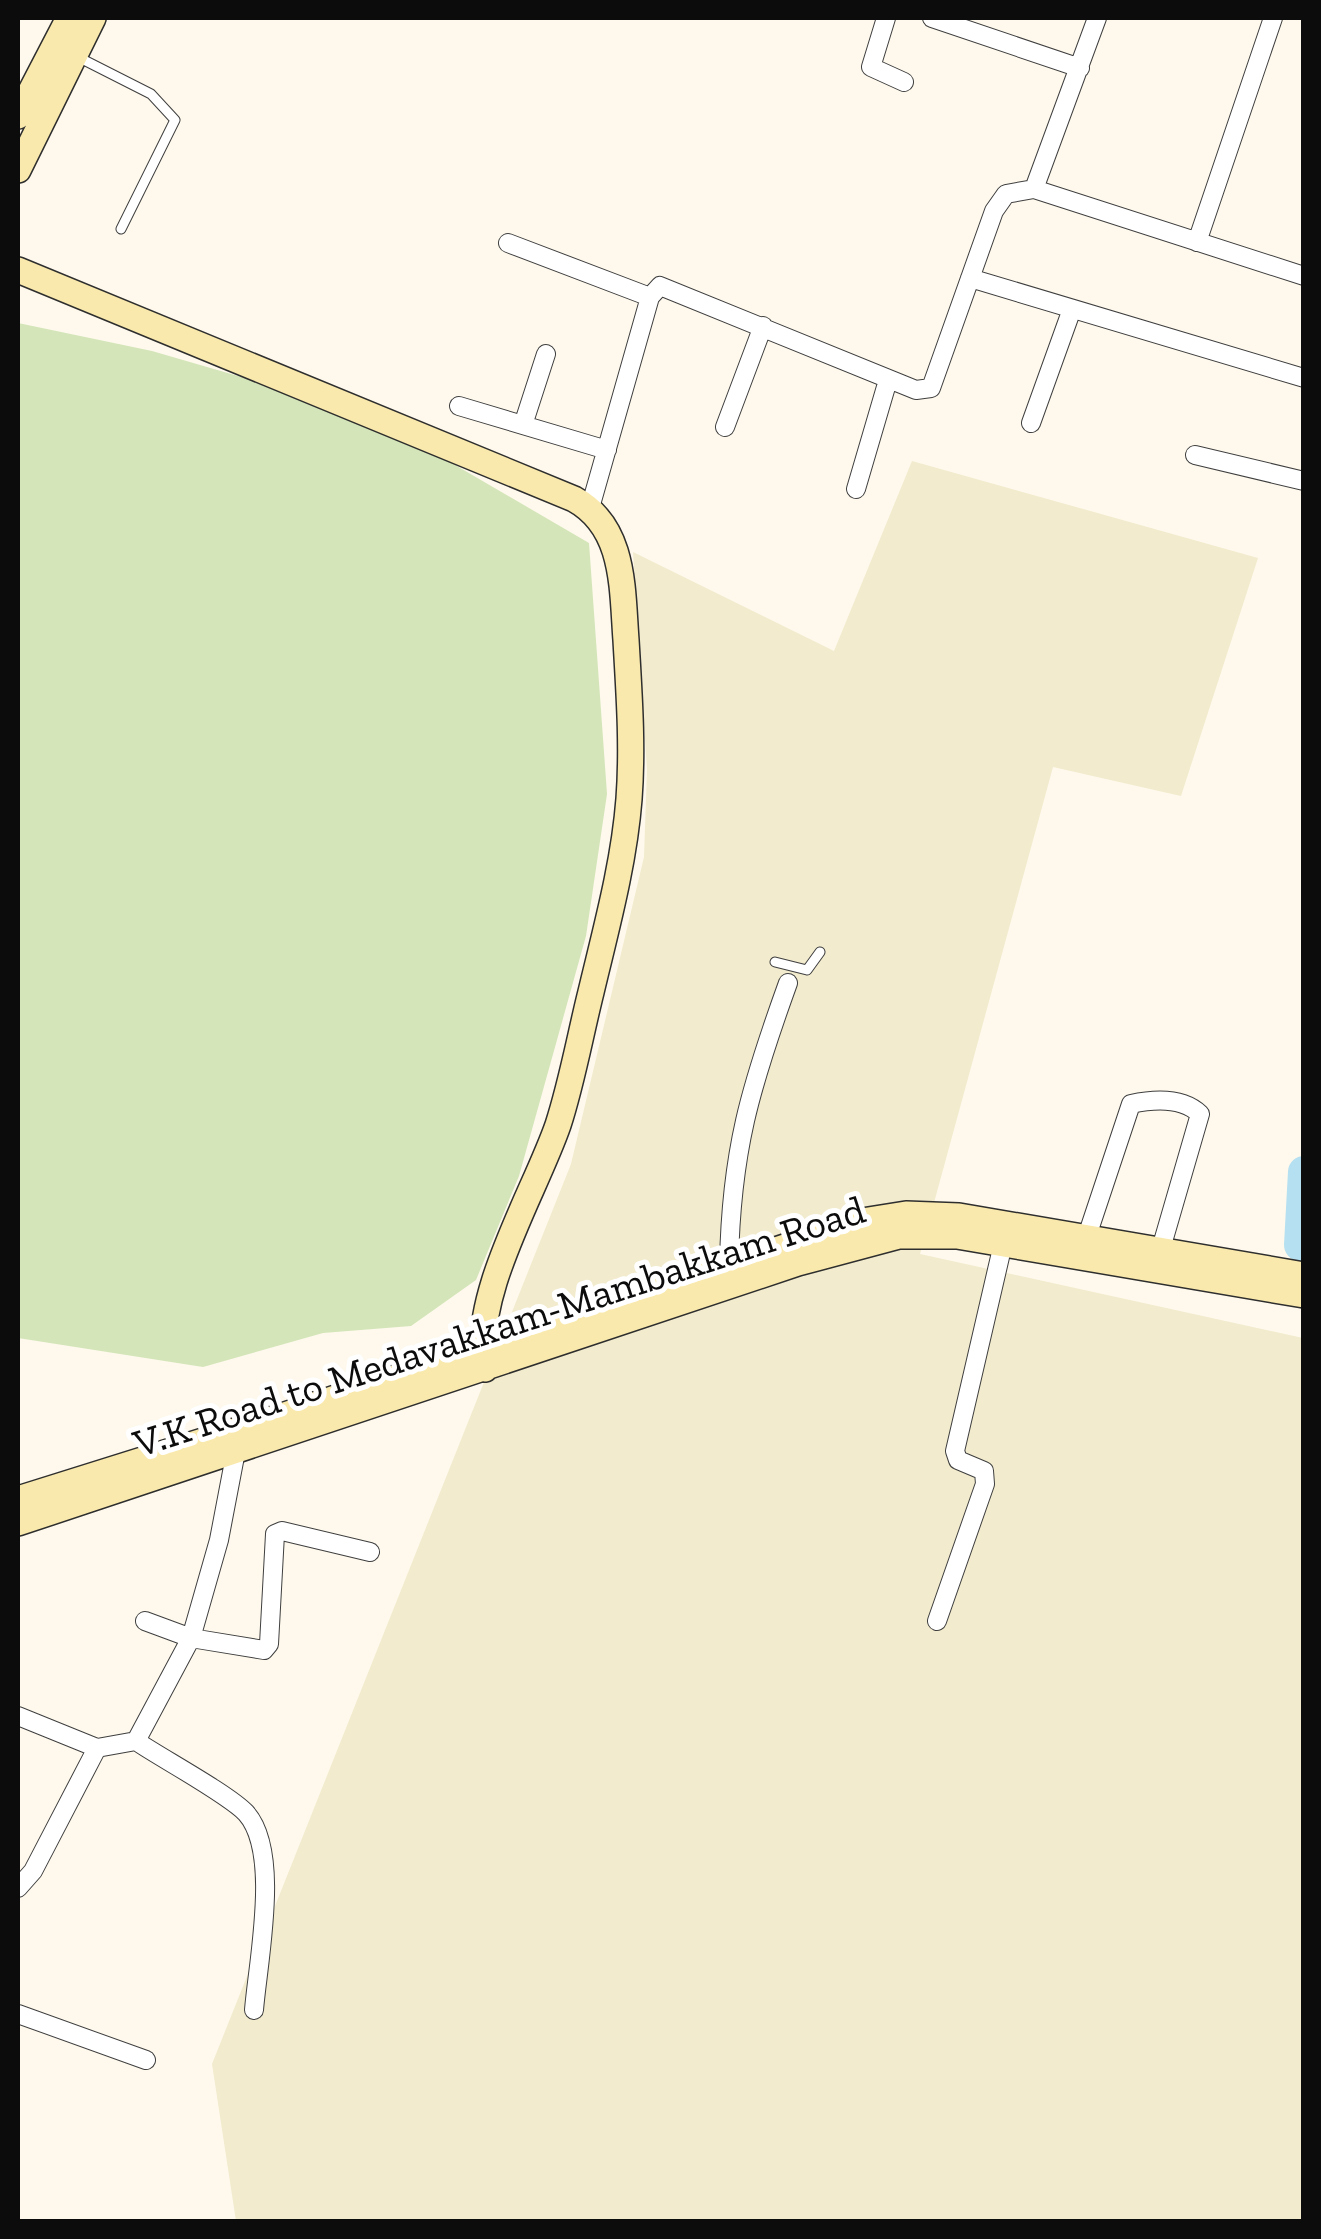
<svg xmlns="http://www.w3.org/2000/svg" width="1321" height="2239" viewBox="0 0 1321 2239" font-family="'Zilla Slab',serif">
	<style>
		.farmland { fill: #f2ebce }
		.green { fill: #d4e5b9 }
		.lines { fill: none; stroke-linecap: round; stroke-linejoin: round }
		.river { stroke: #b5e0f1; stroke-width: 32 }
		.lane-casing { stroke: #3f3f3f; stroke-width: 11 }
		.street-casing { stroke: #3f3f3f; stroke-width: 20 }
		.secondary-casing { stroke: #2e2e2e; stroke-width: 28 }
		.lane { stroke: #fff; stroke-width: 9 }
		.street { stroke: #fff; stroke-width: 18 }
		.secondary { stroke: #f9e9ac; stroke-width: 25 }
		.labels { text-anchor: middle; stroke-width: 10; stroke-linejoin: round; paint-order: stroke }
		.street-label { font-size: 40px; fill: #0c0c0c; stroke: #fff }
	</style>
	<rect width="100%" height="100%" fill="#fef9ec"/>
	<path class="farmland" d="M912 461 1258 558 1181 796 1053 767 920 1254 1303 1338V2221H236L212 2064 571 1164 644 857 647 770 633 552 834 651Z"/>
	<path class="green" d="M18 323 152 351 366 413 589 543 607 794 586 936 519 1176 476 1280 411 1326 323 1333 203 1367 18 1338Z"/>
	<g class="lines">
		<path class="river" d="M1300 1245 1304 1172"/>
		<g class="lane-casing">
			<path id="lane" d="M76 56 151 94 175 120 121 229
				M775 962 807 970 820 952"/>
		</g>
		<g class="street-casing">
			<path id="street" d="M886 18 871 67 904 82
				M932 18 1080 68
				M1097 18 1034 189 1304 276
				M1197 242 1273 18
				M508 243 650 297 660 286 916 390 931 388 994 211 1006 194 1034 189
				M970 278 1304 378
				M459 406 607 450
				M1031 423 1072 309
				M523 425 546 354
				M725 427 763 326
				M1195 455 1304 481
				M856 489 888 380
				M590 508 650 297
				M1083 1248 1131 1104C1154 1099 1182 1097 1200 1114L1160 1252
				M729 1264C731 1152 750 1088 788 983
				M145 1621 191 1638 264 1650 269 1644 275 1534 282 1531 370 1552
				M937 1621 985 1484 984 1471 958 1460 955 1451 1003 1244
				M18 1716 97 1748
				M136 1741C161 1758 228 1794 246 1813 281 1852 258 1960 254 2010
				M18 1888 33 1871 97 1748 136 1741 191 1638 219 1540 236 1451
				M18 2014 146 2060"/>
		</g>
		<g class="secondary-casing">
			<path id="secondary" d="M18 116 69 18
				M18 170 93 18
				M18 270 574 499C625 527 622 587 626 640 629 692 633 746 629 799 624 864 606 929 591 992 580 1036 572 1082 558 1125 535 1192 470 1297 485 1369
				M18 1499 273 1419 862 1221 906 1214 959 1216 1304 1275
				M18 1523 798 1263 899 1236H957L1304 1295"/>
		</g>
		<use href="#lane" class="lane"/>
		<use href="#street" class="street"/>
		<use href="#secondary" class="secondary"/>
	</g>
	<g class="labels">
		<g class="street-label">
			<text transform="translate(499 1326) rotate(-18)" y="14">V.K Road to Medavakkam-Mambakkam Road</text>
		</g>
	</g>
	<rect width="1321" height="2239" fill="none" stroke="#0c0c0c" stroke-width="40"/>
</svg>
